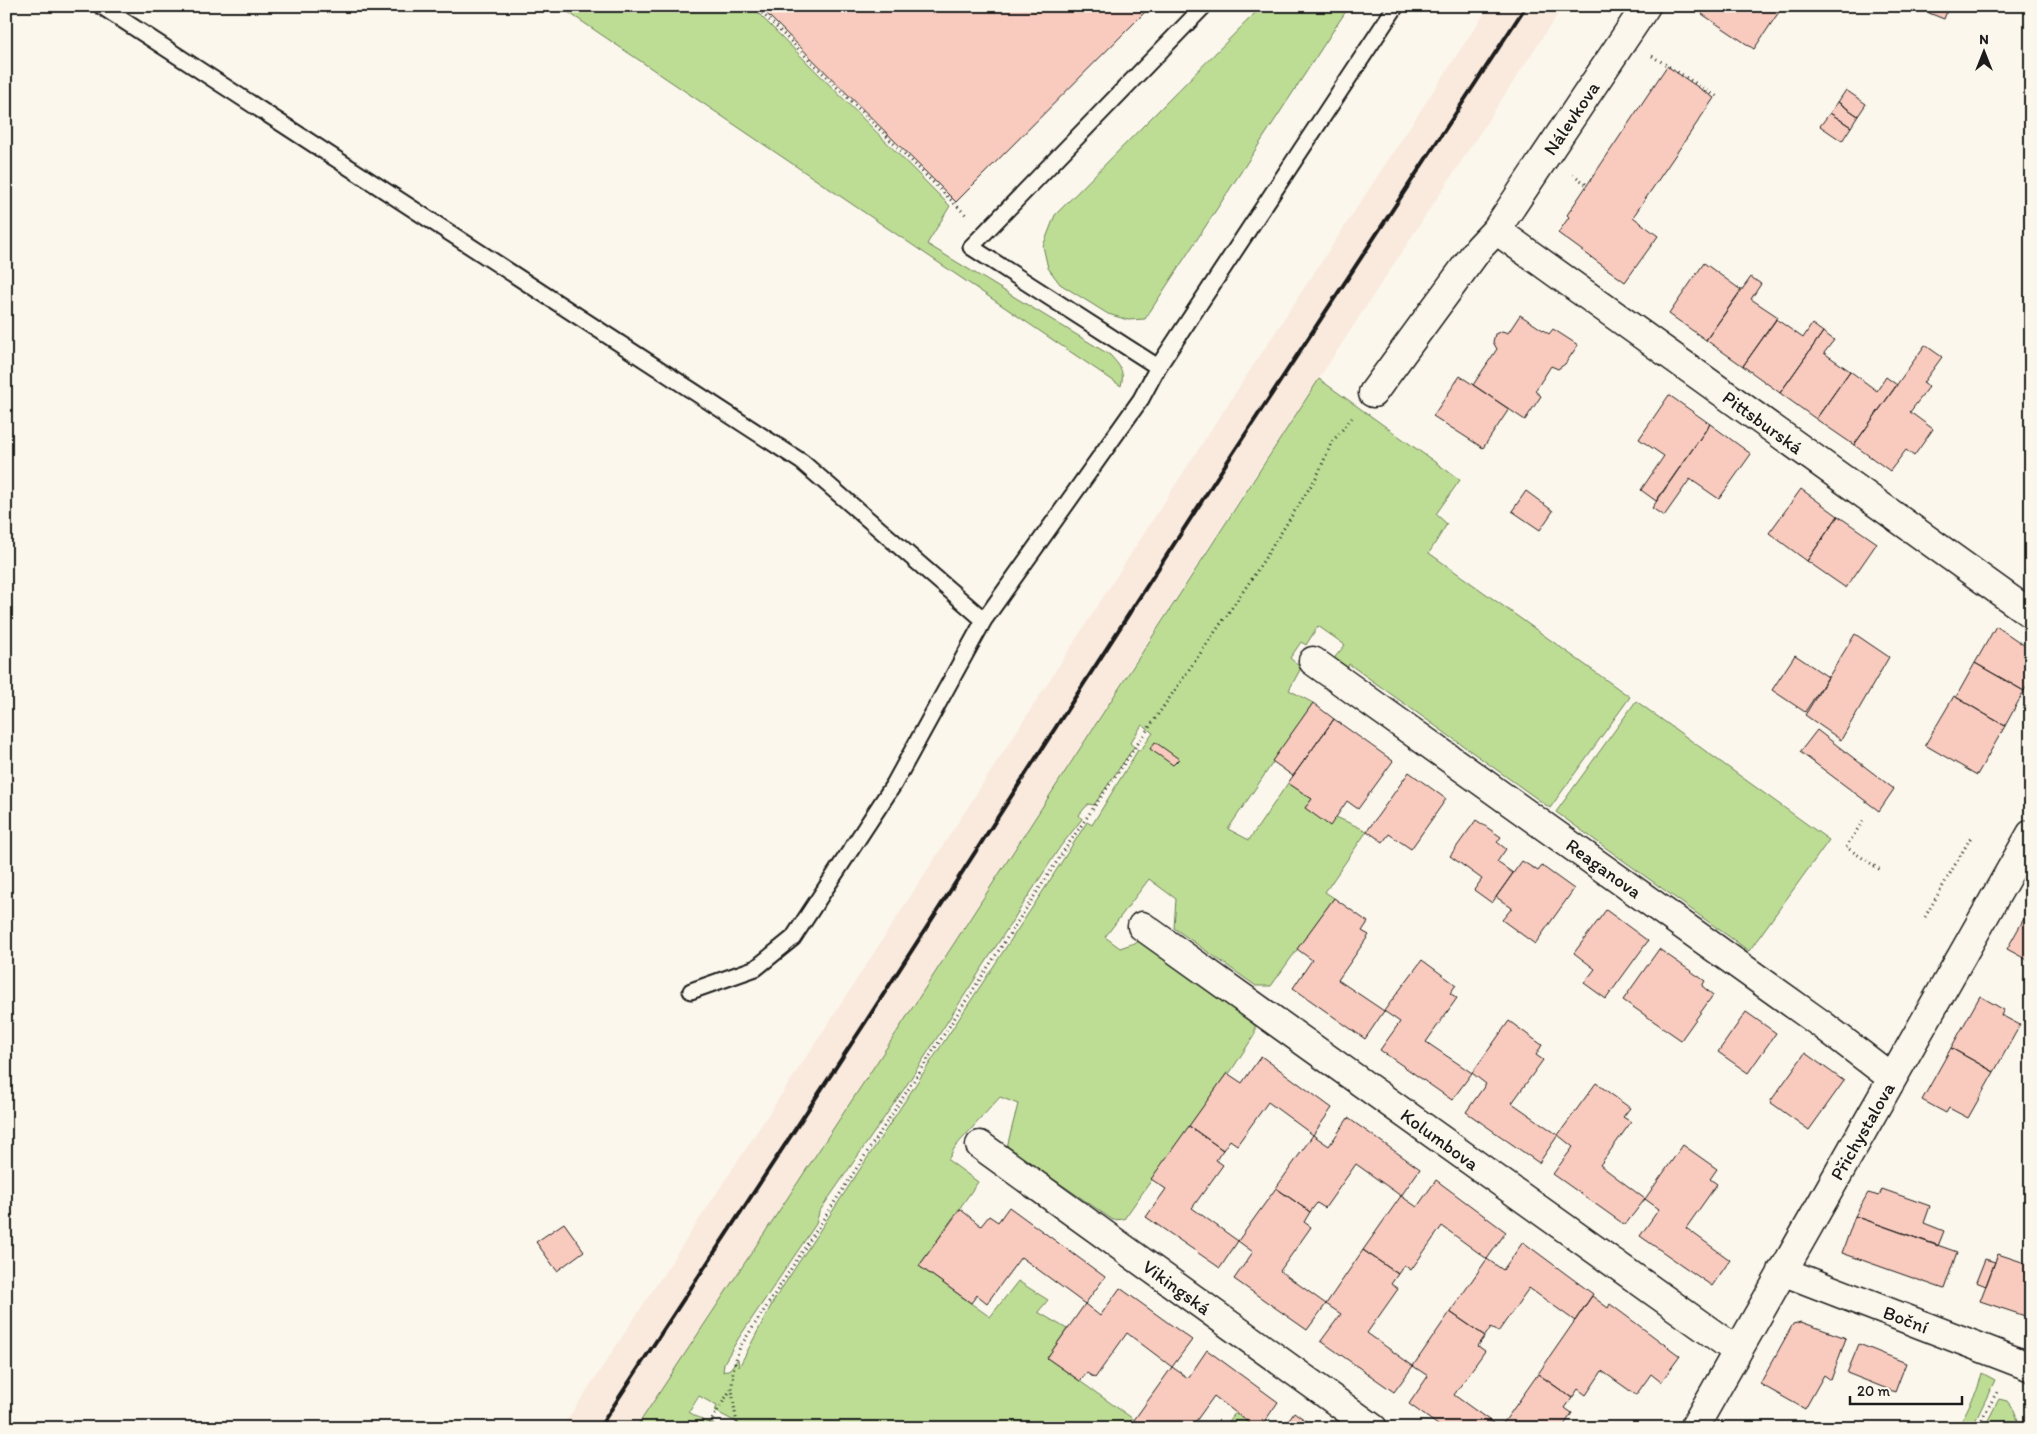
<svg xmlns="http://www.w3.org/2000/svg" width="2037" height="1434" viewBox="0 0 2037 1434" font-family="Itim,sans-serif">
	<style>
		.built { fill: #faeade }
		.green { fill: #bddd95; stroke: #6c7c58; fill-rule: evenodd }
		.building { fill: #f9cbbe; stroke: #1c1c1c }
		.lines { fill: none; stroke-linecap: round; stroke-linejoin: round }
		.service-casing { stroke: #1c1c1c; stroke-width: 19 }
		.minor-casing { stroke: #1c1c1c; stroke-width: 31 }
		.path { stroke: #1c1c1c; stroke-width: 3; stroke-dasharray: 1 4; stroke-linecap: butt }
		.service { stroke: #fbf7ec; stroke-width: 15 }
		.minor { stroke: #fbf7ec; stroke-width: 28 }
		.rail { stroke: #1c1c1c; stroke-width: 4 }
		.labels { text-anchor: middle; stroke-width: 4; stroke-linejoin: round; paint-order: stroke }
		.street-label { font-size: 19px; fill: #1c1c1c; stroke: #fbf7ec }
	</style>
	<rect width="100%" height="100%" fill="#fbf7ec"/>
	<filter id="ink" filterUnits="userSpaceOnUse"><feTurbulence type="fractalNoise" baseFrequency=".02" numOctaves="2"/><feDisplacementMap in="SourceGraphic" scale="10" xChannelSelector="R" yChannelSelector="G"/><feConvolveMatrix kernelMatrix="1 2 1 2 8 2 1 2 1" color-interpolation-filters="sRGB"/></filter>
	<g filter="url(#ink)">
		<path class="built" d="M1489 6H1563L1242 496 889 1044 636 1428H562L837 1010 1190 462Z"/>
		<path class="green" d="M559 6H751L950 206 927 244 1110 355C1120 366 1125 371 1121 386Z
			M1262 6H1344L1346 11 1145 319 1128 320 1108 314 1060 284 1048 268 1043 246 1055 215Z
			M1319 379 1460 480 1436 514 1447 524 1429 553 1630 697 1550 808 1349 664 1346 672 1331 662 1345 645 1318 626 1306 645 1301 642 1290 658 1301 668 1289 690 1313 703 1228 829 1249 840 1288 783 1312 799 1305 808 1336 817 1367 831 1325 892 1334 898 1271 986H1256L1174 928 1176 899 1149 879 1105 937 1120 948 1140 941 1255 1025V1034L1229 1074 1227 1073 1124 1219 1113 1220 1007 1147 1018 1104 1000 1097 955 1147 948 1160 978 1182 919 1266 990 1317 1018 1281 1048 1300 1038 1312 1067 1329 1047 1358 1146 1428H737L738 1423 715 1411 717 1406 699 1396 689 1412 707 1423 709 1421 720 1428H636L889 1044ZM1142 725 1153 733 1141 750H1138L1092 825 1087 822 1045 888 774 1300 739 1367 738 1359 730 1369 723 1372 724 1363 738 1339 816 1224 819 1212 904 1089 1060 847 1082 819 1079 815 1088 804 1094 805 1134 747 1130 743Z
			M1636 701 1829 840 1749 951 1556 812Z
			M1982 1373 1995 1380 1972 1428H1958L1978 1388Z
			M1999 1399 2007 1401 2014 1410 2021 1428H1984Z
			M1236 1412 1256 1428H1224Z"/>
		<path class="building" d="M759 6H1151L956 202Z
			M1707 6H1783L1754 49 1702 14Z
			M1932 6H1949L1944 19 1929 13Z
			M1667 66 1714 98 1633 217 1658 236 1625 282 1558 233 1569 217 1567 215Z
			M1846 90 1866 104 1858 116 1838 102Z
			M1838 102 1858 116 1851 127 1830 113Z
			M1830 113 1851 127 1842 141 1820 126Z
			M1704 263 1741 290 1706 340 1669 314Z
			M1751 277 1761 284 1751 299 1778 317 1743 366 1706 340Z
			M1520 315 1549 334 1553 329 1578 345 1565 364 1558 369 1551 366 1535 391 1541 396 1525 420 1473 385 1497 349 1493 342 1495 334 1502 331 1508 333Z
			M1776 319 1803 338 1812 324 1823 332 1780 393 1743 366Z
			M1823 332 1834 340 1824 353 1850 371 1816 419 1780 393Z
			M1925 345 1942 357 1923 383 1929 387 1910 412 1933 429 1914 456 1906 450 1890 471 1854 445Z
			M1850 371 1877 391 1886 377 1897 385 1854 445 1816 419Z
			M1460 376 1509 409 1483 448 1433 416Z
			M1669 395 1710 424 1656 501 1641 490 1664 456 1639 439Z
			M1710 424 1751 454 1719 499 1690 479 1664 516 1652 508Z
			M1801 489 1838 516 1807 561 1769 533Z
			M1526 491 1553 511 1540 530 1512 511Z
			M1838 516 1877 543 1846 588 1807 561Z
			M1996 626 2031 650V679L2024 691 1975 663Z
			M1855 634 1889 657 1841 740 1805 715Z
			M1795 655 1828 677 1805 712 1772 690Z
			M1975 663 2024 691 2005 726 1956 697Z
			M1954 696 2005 726 1977 775 1925 745Z
			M1313 703 1334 719 1293 776 1272 761Z
			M1334 719 1393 761 1358 809 1347 801 1330 826 1305 808 1312 799 1288 783Z
			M1817 730 1894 789 1879 811 1800 752Z
			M1155 742 1179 759 1173 765 1150 749Z
			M1409 772 1446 799 1411 849 1389 834 1383 842 1367 831Z
			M1476 820 1501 837 1497 842 1506 849 1497 862 1513 873 1492 903 1474 890 1482 879 1450 856Z
			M1522 861 1538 871 1542 866 1574 889 1535 944 1502 920 1512 908 1496 897Z
			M1334 898 1368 922 1362 931 1369 935 1338 980 1384 1011 1365 1039 1293 988 1312 960 1297 949Z
			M2031 906V962L2007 949Z
			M1606 910 1648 941 1606 999 1584 983 1595 969 1574 953Z
			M1659 949 1705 981 1702 986 1713 995 1681 1040 1623 1000Z
			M1422 960 1456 985 1450 993 1457 998 1426 1042 1472 1073 1452 1100 1380 1050 1400 1022 1384 1011Z
			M1980 996 2004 1010 2001 1015 2020 1025 1994 1072 1951 1048Z
			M1746 1012 1776 1033 1748 1073 1718 1052Z
			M1509 1021 1542 1045 1536 1055 1543 1060 1512 1103 1558 1135 1539 1163 1466 1112 1486 1084 1472 1073Z
			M1951 1048 1994 1072 1968 1118 1949 1108 1946 1113 1922 1100Z
			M1805 1053 1844 1081 1809 1130 1770 1102Z
			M1261 1056 1332 1108 1313 1135 1268 1102 1237 1145 1230 1140 1223 1150 1189 1126 1227 1073 1242 1083Z
			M1596 1083 1630 1108 1623 1117 1631 1122 1600 1165 1645 1199 1625 1225 1553 1174 1573 1147 1558 1135Z
			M1348 1118 1420 1169 1401 1196 1356 1164 1325 1208 1317 1203 1310 1212 1276 1188 1313 1135 1329 1146Z
			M1189 1126 1223 1150 1216 1160 1223 1165 1192 1208 1238 1241 1220 1268 1146 1217 1166 1189 1151 1179Z
			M1683 1145 1717 1169 1710 1179 1717 1184 1686 1228 1730 1260 1712 1286 1640 1236 1659 1209 1645 1199Z
			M1436 1180 1506 1232 1487 1259 1442 1226 1411 1270 1404 1265 1398 1274 1363 1250 1401 1196 1417 1207Z
			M1276 1188 1310 1212 1304 1222 1311 1227 1280 1271 1326 1304 1307 1330 1234 1279 1253 1252 1238 1241Z
			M1882 1189 1930 1206 1924 1223 1944 1231 1938 1246 1855 1216 1868 1193 1879 1196Z
			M1009 1207 1105 1277 1085 1304 1021 1257 987 1303 977 1295 971 1303 919 1266 960 1209 981 1226 989 1216 998 1222Z
			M1855 1216 1957 1252 1944 1289 1842 1253Z
			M564 1223 584 1251 557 1271 536 1242Z
			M1523 1242 1593 1294 1575 1321 1529 1288 1498 1332 1491 1327 1485 1336 1450 1312 1487 1259 1503 1270Z
			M1363 1250 1398 1274 1391 1284 1398 1289 1367 1333 1413 1366 1394 1392 1321 1341 1341 1314 1326 1304Z
			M1998 1254 2031 1265V1318L1980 1301Z
			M1985 1259 1995 1262 1986 1286 1976 1282Z
			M1120 1288 1192 1340 1172 1367 1127 1333 1095 1378 1087 1373 1080 1381 1047 1358 1085 1304 1100 1316Z
			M1592 1296 1608 1308 1610 1304 1680 1356 1661 1382 1651 1374 1636 1395 1602 1371 1586 1395 1578 1389 1572 1398 1538 1374Z
			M1450 1312 1485 1336 1478 1346 1485 1351 1454 1395 1500 1428H1442L1409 1404 1428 1376 1413 1366Z
			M1801 1322 1846 1338 1831 1380 1824 1375 1805 1409 1760 1384 1793 1324Z
			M1859 1344 1906 1363 1895 1392 1847 1373Z
			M1207 1350 1278 1402 1260 1428H1256L1214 1396 1191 1428H1145L1134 1420 1172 1367 1188 1378Z
			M1538 1374 1572 1398 1565 1408 1572 1413 1562 1428H1500Z
			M1294 1412 1316 1428H1283Z"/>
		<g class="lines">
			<g class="service-casing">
				<path id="service" d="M101 6 802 462 984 620 1141 399 1158 367
					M1204 6 971 247 1158 367 1396 6
					M691 991 756 968 793 938 894 784 984 620"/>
			</g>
			<g class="minor-casing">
				<path id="minor" d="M1496 230 2031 614
					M1373 393 1479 248 1496 230 1646 6
					M1313 661 1824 1026 1892 1078
					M1142 926 1737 1351
					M980 1145 1373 1428
					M1782 1271 2031 1367
					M1694 1428 2031 834"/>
			</g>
			<path class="path" d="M755 6 966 215
				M1652 56 1719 98
				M1573 174 1587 185
				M1863 821 1846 847 1882 871
				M1925 917 1971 837
				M707 1428 731 1389
				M738 1428C732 1396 728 1379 740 1347L1065 849 1251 580 1317 476 1332 442 1352 418
				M1977 1428 1998 1390"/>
			<use href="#service" class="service"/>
			<use href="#minor" class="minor"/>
			<path class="rail" d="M599 1428 863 1026 1216 479 1526 6"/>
		</g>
	</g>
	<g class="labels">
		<g class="street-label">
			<text transform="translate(1571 118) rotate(-56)" y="7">Nálevkova</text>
			<text transform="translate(1763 422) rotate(36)" y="7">Pittsburská</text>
			<text transform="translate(1604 868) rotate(36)" y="7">Reaganova</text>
			<text transform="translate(1862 1131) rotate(-60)" y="7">Přichystalova</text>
			<text transform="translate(1440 1139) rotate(36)" y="7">Kolumbova</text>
			<text transform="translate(1177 1287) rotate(36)" y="7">Vikingská</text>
			<text transform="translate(1906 1319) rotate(21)" y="7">Boční</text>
		</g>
	</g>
	<rect width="2037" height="1434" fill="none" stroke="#fbf7ec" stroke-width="25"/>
	<rect x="12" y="12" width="2012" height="1409" fill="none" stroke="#1c1c1c" stroke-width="2" filter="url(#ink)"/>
	<g transform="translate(1984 52)" stroke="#fbf7ec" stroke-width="4" paint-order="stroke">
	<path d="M0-4L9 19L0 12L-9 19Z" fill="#1c1c1c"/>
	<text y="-8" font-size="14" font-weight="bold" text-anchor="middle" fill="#1c1c1c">N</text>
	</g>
	<path d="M1850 1396v8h112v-8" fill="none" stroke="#1c1c1c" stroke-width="2.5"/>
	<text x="1857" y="1396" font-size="15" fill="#1c1c1c" stroke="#fbf7ec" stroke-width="4" paint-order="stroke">20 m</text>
</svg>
